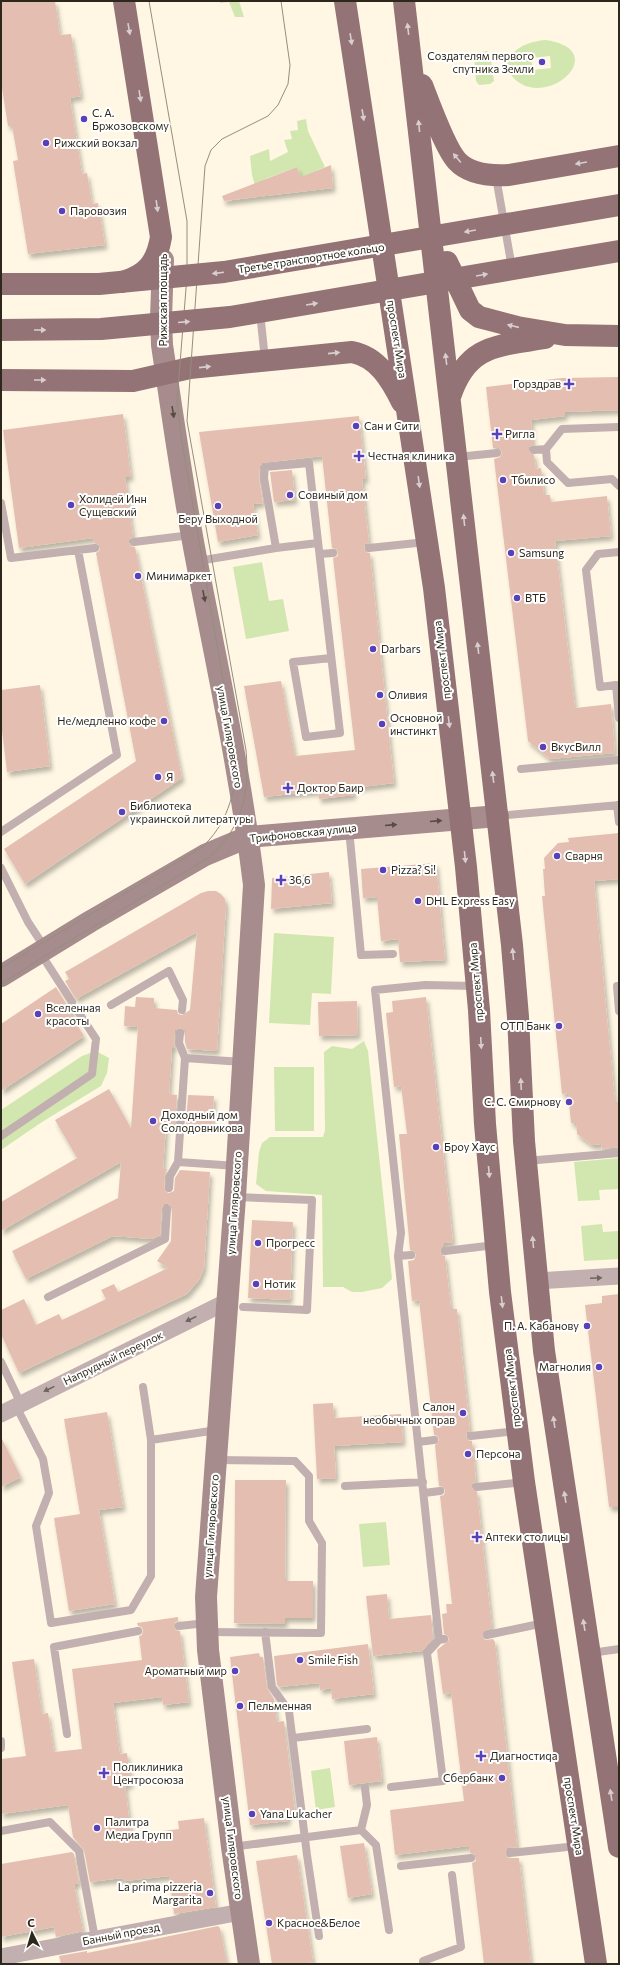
<svg xmlns="http://www.w3.org/2000/svg" width="620" height="1965" viewBox="0 0 620 1965" font-family="Commissioner,sans-serif">
	<style>
		.green { fill: #d2e7b0; fill-rule: evenodd }
		.building { fill: #e4bfb1; filter: url(#shadow) }
		.lines { fill: none; stroke-linecap: round; stroke-linejoin: round }
		.lane { stroke: #c2afb0; stroke-width: 8 }
		.street { stroke: #c2afb0; stroke-width: 17 }
		.secondary { stroke: #a78c8d; stroke-width: 22 }
		.primary { stroke: #937375; stroke-width: 22 }
		.tram { stroke: #948e7d; stroke-width: 1 }
		.primary-bridge { stroke: #937375; stroke-width: 22 }
		.oneway { fill: #d9cecf }
		.oneway2 { fill: #584b43 }
		.oneway3 { fill: #70655e }
		.poi-dot { fill: #5840b8; stroke: #fff; stroke-width: 1.5 }
		.labels { text-anchor: middle; stroke-width: 4; stroke-linejoin: round; paint-order: stroke }
		.poi-label { font-size: 11px; fill: #2d281b; stroke: #fff; text-anchor: start }
		.street-label { font-size: 11px; fill: #2d281b; stroke: #fff }
	</style>
	<defs>
		<filter id="shadow"><feDropShadow dx="2.5" dy="4.5" stdDeviation="2" flood-color="#0004"/></filter>
	</defs>
	<rect width="100%" height="100%" fill="#fff7e3"/>
	<path class="green" d="M220 1H239L244 17H235L229 2 220 3Z
		M545 40C620 50 534 123 506 67 511 48 527 42 545 40ZM550 56 551 68 533 70 531 58Z
		M487 51 490 53 494 81 490 84 479 85 476 81 474 55 475 53Z
		M306 119 308 131 325 167 316 171 323 189 307 191 297 167 265 179 271 195 258 197 252 175 250 156 269 149 270 161 288 152 284 140 292 139 290 131 298 130 297 121Z
		M262 562 269 601 283 599 289 631 246 639 233 567Z
		M274 933 334 937 331 994 312 993 310 1025 269 1023Z
		M364 1041 368 1051 392 1279 382 1288 362 1292H352L343 1287H323L322 1195 266 1191 256 1184 259 1152 262 1143 270 1137H323L325 1130 324 1052 332 1046 352 1049Z
		M96 1051 109 1058 107 1073 101 1086 42 1122 1 1150V1110L82 1056Z
		M274 1067H314V1131H275Z
		M619 1158V1189L599 1190 600 1200 578 1201 574 1162Z
		M602 1224 603 1232 618 1231 619 1259 584 1261 581 1226Z
		M386 1522 390 1565 363 1567 359 1524Z
		M330 1768 335 1807 316 1810 311 1771Z"/>
	<path class="building" d="M1 1H55L60 35 71 34 81 96 70 98 82 174 87 173 92 204 98 203 105 245 28 254 13 161 18 160 12 126H8L1 82Z
		M331 165 333 188 224 201 222 196 297 167 301 177Z
		M619 377V410L565 412V416L531 420 533 445 529 447V451L534 455 536 469 541 468 544 495H550L551 502 607 496 611 536 555 541 575 708 611 704 615 753 550 759 528 741 494 459 500 457 502 452 499 448H493L486 387 562 378Z
		M123 414 131 477H125L133 537 129 540V543L132 547H135L182 778 25 884 4 849 136 761 96 553 100 550V545L94 543 93 538 19 548 3 430Z
		M359 416 366 479H362L369 543 365 544 364 548 365 552 370 553 394 783 353 788 354 795 319 799 318 791 264 797 244 686 281 681 295 756 355 750 333 558 338 556V552L336 548H332L322 456 262 463 260 466 259 478 263 503 253 504 258 535 218 542 199 432Z
		M292 470 295 500 274 502 270 472Z
		M40 685 50 766 7 772 1 722V690Z
		M619 833V879L594 881 615 1102H619V1147L602 1149 601 1144 592 1145 577 1134 576 1123H571L568 1093 562 1094 542 896H545L543 869H545L544 858 558 843 569 842 568 838Z
		M436 863 445 960 400 962 398 939 381 941 377 897 363 898 361 869Z
		M329 872 332 903 271 909 272 878Z
		M208 891H216L221 894 225 899 226 905 217 1051 187 1049 185 1042V1030L180 1028 175 1030 174 1042 175 1048H172L169 1094 177 1095 175 1123 173 1125H166L163 1169H167L165 1175 164 1188 166 1192 169 1193 174 1191 175 1178 180 1170 210 1172 204 1268 199 1280 187 1294 19 1373 1 1334V1310L24 1299 36 1325 59 1314 62 1320 106 1299 101 1290 114 1284 118 1292 168 1268 157 1261 171 1241 172 1209 168 1204H164L162 1208 160 1235 152 1239 113 1236 26 1279 12 1251 118 1198 121 1162 1 1231V1202L77 1158 55 1120 109 1089 131 1128 138 1027 124 1026 125 1006 135 1007 136 997 154 998V1008L177 1010 178 1014 182 1015 190 1010 197 932 76 999 65 981 69 979 65 972 201 893Z
		M56 987 67 1005 72 1007V1013L70 1014 84 1036 1 1091V1024Z
		M426 997 453 1242 444 1243 440 1251 441 1255 445 1256 451 1309H457L470 1431 467 1432 466 1436 467 1440 472 1441 476 1482 472 1484V1488L477 1492 492 1628 484 1631 482 1636 485 1640 493 1639 495 1642 517 1847 507 1848 505 1854 508 1858H519L531 1964H484L472 1863 476 1861V1855L470 1853 469 1846 395 1855 390 1810 464 1801 451 1693 443 1694 437 1650 449 1640 448 1636 444 1634 442 1614 447 1613 446 1604H452L440 1496 444 1495 445 1491 444 1487 439 1486 435 1445 439 1440 438 1436 434 1435 419 1300 412 1301 408 1261 414 1260 416 1255 415 1252 410 1250 399 1134H407L401 1086 394 1087 386 1013 393 1012 392 1001Z
		M357 1001 358 1035 319 1036 318 1002Z
		M188 1095 214 1096 212 1125 186 1124Z
		M252 1220 293 1222 290 1300 248 1298Z
		M619 1294V1507H609L585 1305 602 1303V1296Z
		M333 1403 334 1418 401 1414 403 1442 334 1446 336 1478 317 1479 313 1404Z
		M107 1412 123 1507 99 1510 115 1604 69 1611 54 1518 80 1514 64 1419Z
		M1 1437 21 1477 1 1487Z
		M235 1480H286L285 1581H313V1618H285V1624L234 1623Z
		M387 1594 389 1619 431 1615 433 1638 422 1651 373 1656 366 1596Z
		M178 1617V1621L174 1623V1627L176 1631H180L189 1702 163 1705 162 1697 113 1703 120 1754 127 1753 131 1784 125 1785 131 1835 179 1829 178 1821 204 1818 216 1907 174 1914 169 1876 125 1881 122 1878 90 1882 84 1850 73 1837 68 1805 1 1814V1759L26 1756 12 1662 34 1659 42 1714 48 1713 54 1752 82 1749 72 1669 142 1660 139 1636 142 1635 143 1630 142 1627 138 1626 137 1623Z
		M368 1644 374 1694 332 1699 331 1688 320 1690 319 1683 279 1687 277 1685 274 1656Z
		M259 1653 260 1657H263L267 1688 274 1699 277 1722 284 1721 295 1812 288 1813V1821L250 1825 230 1657Z
		M377 1737 382 1781 349 1785 344 1741Z
		M364 1843 372 1894 348 1898 340 1846Z
		M72 1852 74 1854 79 1883 74 1884 83 1931 56 1937 54 1927 1 1937V1864Z
		M297 1855 313 1962 298 1964H272L256 1861Z
		M218 1926 220 1928 227 1964H61L59 1956 87 1951V1953Z"/>
	<g class="lines">
		<path class="lane" d="M496 177 512 268
			M260 312 265 360
			M546 449 547 462 568 483 612 479 619 486
			M534 450 546 449 562 429 619 427
			M457 457 497 453
			M1 503 11 558 95 548
			M134 542 191 535
			M276 548 318 543
			M369 548 426 542
			M619 552 598 554 586 570 600 687 616 685 619 718
			M320 554 333 553
			M198 561 276 548 264 478 265 467 309 463 340 733 306 737 293 662 331 658
			M521 769 619 760
			M617 805 619 822
			M498 816 619 805
			M349 829 361 955 393 954
			M1 832 117 755 78 550
			M1 868 28 922 45 948
			M41 954 72 1002
			M619 986H617L619 1011
			M111 1005 169 971 183 1000 182 1010
			M180 1033 179 1043 185 1058
			M1 1136 92 1074 96 1039 77 1010
			M526 1161 619 1153
			M237 1166 178 1162 185 1058 242 1062
			M169 1188 170 1176 178 1162
			M235 1197 312 1200 307 1310 243 1307
			M445 1251 495 1245
			M398 1256 411 1255
			M48 1297 165 1239 167 1209
			M1 1362 21 1404
			M16 1406 43 1459 49 1493 36 1526 51 1623 131 1610 151 1576V1440L143 1387
			M471 1436 516 1431
			M151 1440 217 1430
			M418 1442 434 1440
			M345 1486 423 1482
			M477 1487 524 1482
			M424 1493 440 1491
			M179 1626 206 1623
			M209 1632 321 1633 322 1543 309 1521V1476L295 1461 216 1460
			M265 1632 272 1687 289 1711 307 1855 319 1936
			M487 1635 544 1623
			M439 1640 398 1256 401 1233 375 990 425 985 476 986
			M591 1653 619 1649
			M67 1734 54 1647 138 1631
			M293 1738 367 1729
			M1 1741V1748
			M391 1787 443 1781 427 1653 439 1640 444 1639
			M361 1830 376 1845 389 1930
			M1 1831 50 1822 79 1851 95 1939
			M232 1847 361 1830 367 1805 365 1788
			M510 1853 577 1846
			M401 1866 471 1858
			M423 1964V1961L461 1947 452 1875"/>
		<path class="street" d="M536 1281 619 1276
			M1 1414 226 1302
			M1 1957 241 1912"/>
		<path class="secondary" d="M163 260 161 318 162 345C173 418 183 491 197 563 218 670 241 777 254 885L235 1197 206 1597 208 1650 232 1847 249 1964
			M1 976 91 921 205 855 248 837 498 816"/>
		<path class="primary" d="M345 1 434 588 466 867 479 1010 485 1124 500 1292 524 1482 596 1964
			M404 1 512 945 518 1017 524 1141 544 1351 619 1847
			M422 85C429 103 445 148 457 161 470 175 492 176 509 175L619 156
			M447 262 470 310 479 317 517 327 565 335 619 336
			M122 282C147 275 157 262 161 237L124 1
			M1 380 133 381 190 368 352 352C378 357 391 380 402 402
			M450 397C467 344 498 346 545 338"/>
		<path class="tram" d="M1 968 201 848C227 825 235 794 237 761L181 436 177 401 187 276V221L149 1
			M1 984 43 957 208 858C242 829 250 794 246 750L187 421 205 166 211 150 222 139 268 116 278 105 288 84 290 65 281 1"/>
		<path class="primary-bridge" d="M1 284H99L224 272 619 205
			M1 330 101 329 230 317 619 251"/>
	</g>
	<defs><path id="oneway-solid" d="M-6-.8H1V-3.2L6.5 0L1 3.2V.8H-6Z"/></defs>
	<g class="oneway">
		<use href="#oneway-solid" transform="translate(129 29) rotate(80)"/>
		<use href="#oneway-solid" transform="translate(408 29) rotate(-97)"/>
		<use href="#oneway-solid" transform="translate(351 39) rotate(81)"/>
		<use href="#oneway-solid" transform="translate(140 96) rotate(81)"/>
		<use href="#oneway-solid" transform="translate(363 115) rotate(81)"/>
		<use href="#oneway-solid" transform="translate(419 126) rotate(-96)"/>
		<use href="#oneway-solid" transform="translate(457 158) rotate(-130)"/>
		<use href="#oneway-solid" transform="translate(581 163) rotate(170)"/>
		<use href="#oneway-solid" transform="translate(157 206) rotate(82)"/>
		<use href="#oneway-solid" transform="translate(470 231) rotate(170)"/>
		<use href="#oneway-solid" transform="translate(218 273) rotate(173)"/>
		<use href="#oneway-solid" transform="translate(482 275) rotate(-10)"/>
		<use href="#oneway-solid" transform="translate(312 304) rotate(-9)"/>
		<use href="#oneway-solid" transform="translate(184 322) rotate(-5)"/>
		<use href="#oneway-solid" transform="translate(513 326) rotate(-167)"/>
		<use href="#oneway-solid" transform="translate(40 330)"/>
		<use href="#oneway-solid" transform="translate(334 353) rotate(-6)"/>
		<use href="#oneway-solid" transform="translate(446 359) rotate(-97)"/>
		<use href="#oneway-solid" transform="translate(205 367) rotate(-6)"/>
		<use href="#oneway-solid" transform="translate(40 380)"/>
		<use href="#oneway-solid" transform="translate(419 482) rotate(82)"/>
		<use href="#oneway-solid" transform="translate(464 520) rotate(-96)"/>
		<use href="#oneway-solid" transform="translate(478 648) rotate(-97)"/>
		<use href="#oneway-solid" transform="translate(449 722) rotate(83)"/>
		<use href="#oneway-solid" transform="translate(493 777) rotate(-97)"/>
		<use href="#oneway-solid" transform="translate(465 857) rotate(84)"/>
		<use href="#oneway-solid" transform="translate(513 954) rotate(-95)"/>
		<use href="#oneway-solid" transform="translate(481 1043) rotate(87)"/>
		<use href="#oneway-solid" transform="translate(521 1084) rotate(-93)"/>
		<use href="#oneway-solid" transform="translate(489 1172) rotate(85)"/>
		<use href="#oneway-solid" transform="translate(533 1242) rotate(-95)"/>
		<use href="#oneway-solid" transform="translate(502 1302) rotate(83)"/>
		<use href="#oneway-solid" transform="translate(554 1422) rotate(-98)"/>
		<use href="#oneway-solid" transform="translate(565 1497) rotate(-99)"/>
		<use href="#oneway-solid" transform="translate(584 1625) rotate(-99)"/>
		<use href="#oneway-solid" transform="translate(611 1795) rotate(-99)"/>
	</g>
	<g class="oneway2">
		<use href="#oneway-solid" transform="translate(173 412) rotate(81)"/>
		<use href="#oneway-solid" transform="translate(204 596) rotate(79)"/>
		<use href="#oneway-solid" transform="translate(436 821) rotate(-5)"/>
		<use href="#oneway-solid" transform="translate(391 825) rotate(-5)"/>
	</g>
	<g class="oneway3">
		<use href="#oneway-solid" transform="translate(596 1278) rotate(-3)"/>
		<use href="#oneway-solid" transform="translate(191 1319) rotate(154)"/>
		<use href="#oneway-solid" transform="translate(49 1389) rotate(154)"/>
	</g>
	<g class="poi-dot">
		<circle cx="542" cy="62" r="4"/>
		<circle cx="84" cy="119" r="4"/>
		<circle cx="46" cy="143" r="4"/>
		<circle cx="62" cy="211" r="4"/>
		<path d="M567 378h4v4h4v4h-4v4h-4v-4h-4v-4h4z"/>
		<circle cx="356" cy="426" r="4"/>
		<path d="M495 428h4v4h4v4h-4v4h-4v-4h-4v-4h4z"/>
		<path d="M357 450h4v4h4v4h-4v4h-4v-4h-4v-4h4z"/>
		<circle cx="503" cy="480" r="4"/>
		<circle cx="290" cy="495" r="4"/>
		<circle cx="71" cy="505" r="4"/>
		<circle cx="218" cy="506" r="4"/>
		<circle cx="511" cy="553" r="4"/>
		<circle cx="138" cy="576" r="4"/>
		<circle cx="517" cy="598" r="4"/>
		<circle cx="373" cy="649" r="4"/>
		<circle cx="380" cy="695" r="4"/>
		<circle cx="164" cy="721" r="4"/>
		<circle cx="382" cy="724" r="4"/>
		<circle cx="543" cy="747" r="4"/>
		<circle cx="158" cy="777" r="4"/>
		<path d="M286 782h4v4h4v4h-4v4h-4v-4h-4v-4h4z"/>
		<circle cx="122" cy="812" r="4"/>
		<circle cx="557" cy="856" r="4"/>
		<circle cx="383" cy="870" r="4"/>
		<path d="M279 874h4v4h4v4h-4v4h-4v-4h-4v-4h4z"/>
		<circle cx="418" cy="901" r="4"/>
		<circle cx="38" cy="1014" r="4"/>
		<circle cx="559" cy="1026" r="4"/>
		<circle cx="569" cy="1102" r="4"/>
		<circle cx="153" cy="1121" r="4"/>
		<circle cx="436" cy="1147" r="4"/>
		<circle cx="258" cy="1243" r="4"/>
		<circle cx="256" cy="1284" r="4"/>
		<circle cx="587" cy="1326" r="4"/>
		<circle cx="599" cy="1367" r="4"/>
		<circle cx="463" cy="1413" r="4"/>
		<circle cx="468" cy="1454" r="4"/>
		<path d="M475 1531h4v4h4v4h-4v4h-4v-4h-4v-4h4z"/>
		<circle cx="300" cy="1660" r="4"/>
		<circle cx="235" cy="1671" r="4"/>
		<circle cx="240" cy="1706" r="4"/>
		<path d="M479 1750h4v4h4v4h-4v4h-4v-4h-4v-4h4z"/>
		<path d="M102 1767h4v4h4v4h-4v4h-4v-4h-4v-4h4z"/>
		<circle cx="502" cy="1778" r="4"/>
		<circle cx="252" cy="1814" r="4"/>
		<circle cx="97" cy="1828" r="4"/>
		<circle cx="210" cy="1893" r="4"/>
		<circle cx="269" cy="1923" r="4"/>
	</g>
	<g class="labels">
		<g class="poi-label">
			<text x="534" y="60" text-anchor="end">Создателям первого<tspan x="534" dy="13">спутника Земли</tspan></text>
			<text x="92" y="117">С. А.<tspan x="92" dy="13">Бржозовскому</tspan></text>
			<text x="54" y="147">Рижский вокзал</text>
			<text x="70" y="215">Паровозия</text>
			<text x="561" y="388" text-anchor="end">Горздрав</text>
			<text x="364" y="430">Сан и Сити</text>
			<text x="505" y="438">Ригла</text>
			<text x="368" y="460">Честная клиника</text>
			<text x="511" y="484">Тбилисо</text>
			<text x="298" y="499">Совиный дом</text>
			<text x="79" y="503">Холидей Инн<tspan x="79" dy="13">Сущевский</tspan></text>
			<text x="218" y="523" text-anchor="middle">Беру Выходной</text>
			<text x="519" y="557">Samsung</text>
			<text x="146" y="580">Минимаркет</text>
			<text x="525" y="602">ВТБ</text>
			<text x="381" y="653">Darbars</text>
			<text x="388" y="699">Оливия</text>
			<text x="390" y="722">Основной<tspan x="390" dy="13">инстинкт</tspan></text>
			<text x="156" y="725" text-anchor="end">Не/медленно кофе</text>
			<text x="551" y="751">ВкусВилл</text>
			<text x="166" y="781">Я</text>
			<text x="297" y="792">Доктор Баир</text>
			<text x="130" y="810">Библиотека<tspan x="130" dy="13">украинской литературы</tspan></text>
			<text x="565" y="860">Сварня</text>
			<text x="391" y="874">Pizza? Si!</text>
			<text x="289" y="884">36,6</text>
			<text x="426" y="905">DHL Express Easy</text>
			<text x="46" y="1012">Вселенная<tspan x="46" dy="13">красоты</tspan></text>
			<text x="551" y="1030" text-anchor="end">ОТП Банк</text>
			<text x="561" y="1106" text-anchor="end">С. С. Смирнову</text>
			<text x="161" y="1119">Доходный дом<tspan x="161" dy="13">Солодовникова</tspan></text>
			<text x="444" y="1151">Броу Хаус</text>
			<text x="266" y="1247">Прогресс</text>
			<text x="264" y="1288">Нотик</text>
			<text x="579" y="1330" text-anchor="end">П. А. Кабанову</text>
			<text x="591" y="1371" text-anchor="end">Магнолия</text>
			<text x="455" y="1411" text-anchor="end">Салон<tspan x="455" dy="13">необычных оправ</tspan></text>
			<text x="476" y="1458">Персона</text>
			<text x="485" y="1541">Аптеки столицы</text>
			<text x="308" y="1664">Smile Fish</text>
			<text x="227" y="1675" text-anchor="end">Ароматный мир</text>
			<text x="248" y="1710">Пельменная</text>
			<text x="490" y="1760">Диагностиqа</text>
			<text x="113" y="1771">Поликлиника<tspan x="113" dy="13">Центросоюза</tspan></text>
			<text x="494" y="1782" text-anchor="end">Сбербанк</text>
			<text x="260" y="1818">Yana Lukacher</text>
			<text x="105" y="1826">Палитра<tspan x="105" dy="13">Медиа Групп</tspan></text>
			<text x="202" y="1891" text-anchor="end">La prima pizzeria<tspan x="202" dy="13">Margarita</tspan></text>
			<text x="277" y="1927">Красное&amp;Белое</text>
		</g>
		<g class="street-label">
			<text transform="translate(311 258) rotate(-9)" y="4">Третье транспортное кольцо</text>
			<text transform="translate(163 300) rotate(-90)" y="4">Рижская площадь</text>
			<text transform="translate(397 339) rotate(81)" y="4">проспект Мира</text>
			<text transform="translate(442 660) rotate(-97)" y="4">проспект Мира</text>
			<text transform="translate(230 737) rotate(80)" y="4">улица Гиляровского</text>
			<text transform="translate(303 833) rotate(-6)" y="4">Трифоновская улица</text>
			<text transform="translate(476 982) rotate(-95)" y="4">проспект Мира</text>
			<text transform="translate(234 1203) rotate(-86)" y="4">улица Гиляровского</text>
			<text transform="translate(113 1358) rotate(-26)" y="4">Напрудный переулок</text>
			<text transform="translate(512 1388) rotate(-97)" y="4">проспект Мира</text>
			<text transform="translate(211 1526) rotate(-86)" y="4">улица Гиляровского</text>
			<text transform="translate(574 1816) rotate(81)" y="4">проспект Мира</text>
			<text transform="translate(233 1848) rotate(83)" y="4">улица Гиляровского</text>
			<text transform="translate(121 1934) rotate(-11)" y="4">Банный проезд</text>
		</g>
	</g>
	<rect width="620" height="1965" fill="none" stroke="#2d281b" stroke-width="4"/>
	<g transform="translate(32 1933) rotate(355)" stroke="#ffffff" stroke-width="3" paint-order="stroke">
	<path d="M0-3L7 15L0 10L-7 15Z" fill="#2d281b"/>
	<text y="-6" font-size="11" font-weight="bold" text-anchor="middle" fill="#2d281b">С</text>
	</g>
</svg>
